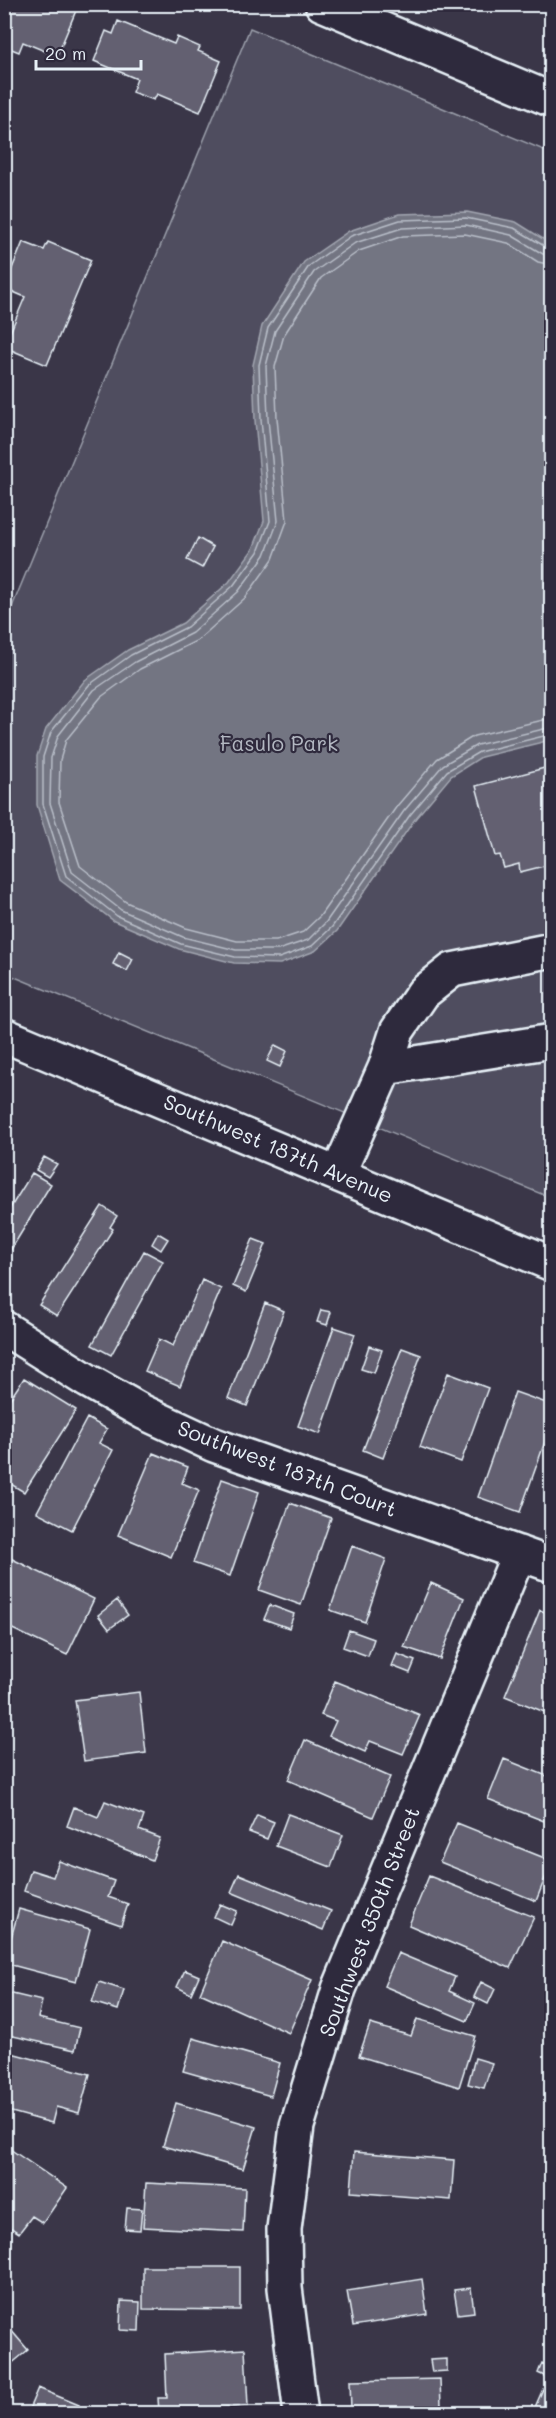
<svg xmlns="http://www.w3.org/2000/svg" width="556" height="2418" viewBox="0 0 556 2418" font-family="Mali,sans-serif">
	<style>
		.green { fill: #504e5f; stroke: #9ca0ac; stroke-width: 1.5 }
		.water { fill: #737482; stroke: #a2a6b1; stroke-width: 1.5 }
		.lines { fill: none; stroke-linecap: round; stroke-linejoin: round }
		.shore { stroke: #b9bfc9; stroke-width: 1.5 }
		.building { fill: #636171; stroke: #e8f1f8; stroke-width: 1.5 }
		.minor-casing { stroke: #e8f1f8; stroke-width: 38 }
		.minor { stroke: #2f2a3d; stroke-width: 33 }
		.labels { text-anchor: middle; stroke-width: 4.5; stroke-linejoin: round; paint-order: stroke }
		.park-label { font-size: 21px; fill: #b3b8c2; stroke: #2f2a3d }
		.street-label { font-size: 21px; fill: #e8f1f8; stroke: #2f2a3d }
	</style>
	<rect width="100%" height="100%" fill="#3a3648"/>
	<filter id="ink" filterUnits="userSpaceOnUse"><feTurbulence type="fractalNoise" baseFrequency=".0167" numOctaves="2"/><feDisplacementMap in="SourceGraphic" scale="12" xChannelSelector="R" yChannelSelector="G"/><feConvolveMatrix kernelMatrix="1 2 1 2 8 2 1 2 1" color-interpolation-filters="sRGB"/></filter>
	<g filter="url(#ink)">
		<path class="green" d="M250 28 551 153V1198L5 973V624Z"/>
		<path class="water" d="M467 212 516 222 551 244V740L481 757 451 776 415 819 337 931 315 951 280 964 234 963 179 949 114 921 60 880 37 805V756L46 729 85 680 128 650 183 623 229 582 253 549 264 521 255 420 253 365 262 326 304 262 349 231 399 214Z"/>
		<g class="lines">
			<path class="shore" d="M552 248 546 247 514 228 466 218 400 220 351 236 309 266 268 328 259 365 261 419 270 521 258 552 233 586 187 627 131 655 89 685 51 732 43 757V804L66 876 117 916 181 944 235 957 279 958 312 946 332 927 410 815 447 771 479 752 552 734
				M552 256 543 254 511 235 466 225 402 228 355 243 314 272 275 331 266 366 268 419 278 521 265 555 238 592 192 633 135 662 94 690 58 736 51 758 50 803 72 872 121 910 183 937 236 950H278L308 940 326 922 404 811 443 765 477 745 552 727
				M552 265 538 262 508 243 465 234 403 236 359 251 321 278 284 335 275 367 277 418 287 521 273 559 245 598 198 640 140 669 101 697 66 740 60 760 59 802 80 866 126 902 186 928 237 941H276L303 932 320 916 397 806 437 759 474 736 552 718"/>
		</g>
		<path class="building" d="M4 4H69L77 8 57 56 23 42 19 52 4 46 7 32 4 31Z
			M118 21 174 44 177 37 200 47 198 51 221 61 200 112 157 94 154 100 132 92 137 79 94 61 106 31 113 34Z
			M23 242 44 250 48 242 91 260 47 365 4 347 25 297 4 288Z
			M198 538 213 547 202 568 187 560Z
			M552 766V864L520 872 519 864 504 868 500 855 495 856 476 786Z
			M119 952 133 959 127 971 113 964Z
			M275 1045 287 1051 280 1067 267 1061Z
			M44 1157 57 1164 48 1177 36 1170Z
			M32 1173 51 1184 4 1261V1218Z
			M102 1206 117 1216 110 1227 113 1229 57 1316 39 1305Z
			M158 1233 168 1239 161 1250 152 1244Z
			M253 1239 266 1244 246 1292 233 1286Z
			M144 1251 163 1261 111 1355 92 1345Z
			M202 1280 221 1289 180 1386 145 1371 159 1339 173 1346Z
			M265 1303 284 1311 247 1406 228 1398Z
			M321 1310 331 1312 327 1325 317 1322Z
			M334 1327 355 1334 320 1434 298 1426Z
			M369 1346 382 1350 374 1373 361 1369Z
			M402 1348 421 1355 383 1458 363 1450Z
			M448 1373 488 1388 461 1462 420 1447Z
			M24 1378 76 1410 24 1492 4 1480V1408Z
			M515 1392 552 1405V1422L520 1512 478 1497Z
			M87 1418 107 1429 99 1443 113 1450 72 1530 37 1512Z
			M153 1453 188 1467 182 1483 199 1490 171 1557 118 1535Z
			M222 1479 259 1492 230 1576 193 1563Z
			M290 1503 331 1518 301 1605 259 1590Z
			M352 1546 386 1559 365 1622 330 1610Z
			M4 1555 94 1599 67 1655 4 1625Z
			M431 1583 464 1598 440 1659 404 1647Z
			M117 1600 128 1615 109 1629 98 1615Z
			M270 1605 294 1614 289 1628 264 1619Z
			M540 1610 552 1615V1702L547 1713 505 1696Z
			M349 1630 374 1639 368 1656 343 1647Z
			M397 1654 415 1661 410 1673 392 1666Z
			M335 1681 420 1715 403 1754 370 1741 365 1752 329 1736 336 1721 321 1715Z
			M139 1692 146 1753 84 1761 75 1700Z
			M305 1740 390 1777 373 1817 288 1780Z
			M504 1759 552 1778V1801L544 1821 488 1799Z
			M105 1801 144 1816 139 1830 160 1838 152 1860 67 1826 74 1807 98 1817Z
			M288 1814 343 1835 331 1867 276 1846Z
			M257 1815 274 1822 267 1839 249 1832Z
			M457 1823 552 1861 536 1901 440 1862Z
			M59 1861 114 1881 108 1897 128 1904 121 1925 24 1891 31 1870 53 1877Z
			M239 1874 331 1911 323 1930 231 1892Z
			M429 1876 534 1917 510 1968 409 1925Z
			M220 1904 237 1911 231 1925 214 1917Z
			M19 1909 90 1929 76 1982 4 1963Z
			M222 1941 312 1980 289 2033 200 1993Z
			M398 1953 455 1977 449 1991 475 2003 467 2021 384 1986Z
			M185 1970 199 1976 191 1994 177 1987Z
			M99 1982 124 1990 118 2010 92 2002Z
			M481 1982 495 1989 488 2004 474 1997Z
			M4 1992 42 2001 38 2018 80 2028 75 2050 4 2034Z
			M417 2019 475 2036 459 2087 359 2056 370 2024 411 2036Z
			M193 2038 280 2063 271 2096 183 2071Z
			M4 2051 90 2074 79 2113 56 2107 52 2123 4 2110Z
			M475 2058 492 2063 484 2088 468 2084Z
			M176 2103 256 2127 243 2169 163 2146Z
			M4 2145 67 2188 43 2223 32 2216 19 2233 4 2223Z
			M354 2152 454 2160 451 2200 351 2192Z
			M146 2183 245 2188 243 2232 143 2227Z
			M127 2208 142 2209 140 2230 125 2229Z
			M143 2267H240V2310L143 2309Z
			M422 2279 427 2314 353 2326 347 2291Z
			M471 2288 474 2312 458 2314 454 2290Z
			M121 2301 140 2302 139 2331 120 2330Z
			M4 2322 28 2350 4 2370Z
			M245 2349 248 2406 159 2412 158 2398H167L165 2354Z
			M447 2359V2371L432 2372 430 2360Z
			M542 2363 552 2367 551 2379 538 2373Z
			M440 2379 441 2406 351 2409 350 2381Z
			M38 2388 79 2405 75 2414H27Z
			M543 2389 552 2393V2414H532Z"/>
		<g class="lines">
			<g class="minor-casing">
				<path id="minor" d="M322 4 552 100
					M4 1035 552 1264
					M385 1068 552 1041
					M338 1174 385 1068 397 1031 423 993 452 970 552 950
					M4 1328 88 1381 143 1412 214 1445 552 1565
					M301 2414 285 2288 284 2229 297 2126 339 1989 519 1553"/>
			</g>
			<use href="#minor" class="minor"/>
		</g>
	</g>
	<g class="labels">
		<g class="park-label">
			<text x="279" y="751">Fasulo Park</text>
		</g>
		<g class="street-label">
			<text transform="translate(278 1149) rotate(23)" y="7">Southwest 187th Avenue</text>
			<text transform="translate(287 1469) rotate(21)" y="7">Southwest 187th Court</text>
			<text transform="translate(370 1922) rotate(-69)" y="7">Southwest 350th Street</text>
		</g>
	</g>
	<rect width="556" height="2418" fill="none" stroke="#2f2a3d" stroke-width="24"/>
	<rect x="12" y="12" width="532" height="2394" fill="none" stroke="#e8f1f8" stroke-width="2" filter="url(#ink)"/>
	<path d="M36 60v9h105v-9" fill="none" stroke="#e8f1f8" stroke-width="3"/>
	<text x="45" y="60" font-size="18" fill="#e8f1f8" stroke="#2f2a3d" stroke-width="4.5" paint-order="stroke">20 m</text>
</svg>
